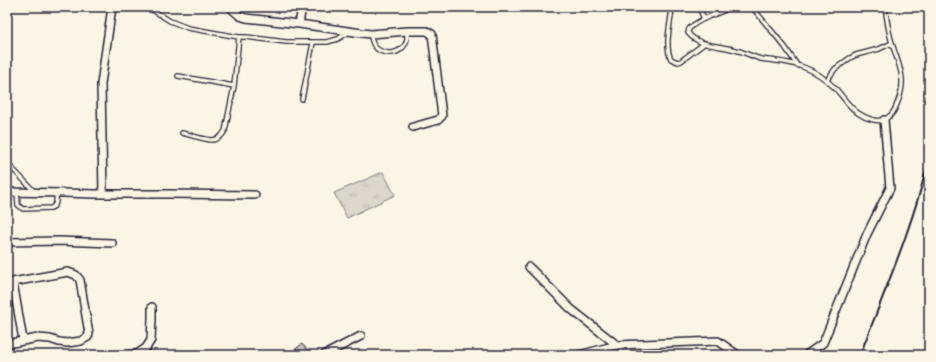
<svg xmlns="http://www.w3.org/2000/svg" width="936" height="362" viewBox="0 0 936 362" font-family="'Balsamiq Sans',sans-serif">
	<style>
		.park { fill: url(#park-tufts); stroke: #7f7c84 }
		.shadow { fill: #0003 }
		.building { fill: #c6c1bb; stroke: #22223b }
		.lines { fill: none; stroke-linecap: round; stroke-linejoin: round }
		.lane-casing { stroke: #22223b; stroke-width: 6 }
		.street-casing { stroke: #22223b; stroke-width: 10 }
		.lane { stroke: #fcf5e5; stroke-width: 3.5 }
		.street { stroke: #fcf5e5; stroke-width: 7 }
		.rail { stroke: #22223b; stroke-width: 2 }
	</style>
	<defs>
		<pattern id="park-tufts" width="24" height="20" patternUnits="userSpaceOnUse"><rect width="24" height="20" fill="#dcd6cc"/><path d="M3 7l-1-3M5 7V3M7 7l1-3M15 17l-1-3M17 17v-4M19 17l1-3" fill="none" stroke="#bcb7b0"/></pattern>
	</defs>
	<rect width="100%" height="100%" fill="#fcf5e5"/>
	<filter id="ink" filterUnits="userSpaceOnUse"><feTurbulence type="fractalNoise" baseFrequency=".025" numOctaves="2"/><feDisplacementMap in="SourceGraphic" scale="8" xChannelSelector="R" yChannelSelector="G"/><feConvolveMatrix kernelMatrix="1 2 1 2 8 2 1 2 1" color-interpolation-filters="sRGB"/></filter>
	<g filter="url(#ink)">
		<path class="park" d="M383 172 395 195 347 218 334 193Z"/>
		<path class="shadow" d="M302 345 306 347 312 355H290Z"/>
		<path class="building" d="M302 344 311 355H288Z"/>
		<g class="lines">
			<g class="lane-casing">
				<path id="lane" d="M148 7 170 21 188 28 239 37H246L286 42H327L338 39 349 32
					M672 7C671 23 664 45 671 59L678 62 681 61 705 43
					M699 7 704 19
					M752 7 785 47 797 65
					M725 10C714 15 699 19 691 27 688 29 689 29 688 33 699 47 720 45 736 50 744 52 753 57 761 59 766 60 772 60 776 61 786 62 794 64 803 67 815 71 827 80 836 89 843 97 849 107 858 113 865 118 879 124 887 118 892 115 895 110 897 104 908 78 899 68 892 43 888 31 887 19 885 7
					M371 34C371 36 371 39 372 41 377 58 405 57 407 38 407 36 407 34 407 32
					M178 76 234 86
					M827 80 835 69 850 58 856 55 879 49 892 43
					M302 99 313 43
					M182 133C189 135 206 140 212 140 218 140 222 136 225 131L234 86 239 37
					M7 163 35 192
					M17 192 18 205 23 209 51 208C58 205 56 198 56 192"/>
			</g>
			<g class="street-casing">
				<path id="street" d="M233 7V10L240 16 246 18 299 24
					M302 7 299 24 362 33 371 34 407 31H427L432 34 442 116 438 120 413 127
					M7 192 64 193 94 194H168L255 195
					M103 194 101 84 112 7
					M7 242 59 241 112 243
					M529 267 571 309 617 345 718 341 738 355
					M13 282 23 340
					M7 283 68 272 76 275 80 280 89 334 88 337 81 341 67 343 59 342 50 339 38 338 7 344
					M127 355 137 354 146 348 151 340 152 319V307
					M324 355 361 336
					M579 355 617 345
					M806 355 823 343 867 234 890 188 884 120"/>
			</g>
			<use href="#lane" class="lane"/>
			<use href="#street" class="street"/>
			<path class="rail" d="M860 355C885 290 913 226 929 158"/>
		</g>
	</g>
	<rect width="936" height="362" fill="none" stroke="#fcf5e5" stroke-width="24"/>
	<rect x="12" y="12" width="912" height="338" fill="none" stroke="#22223b" stroke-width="1.5" filter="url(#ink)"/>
</svg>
